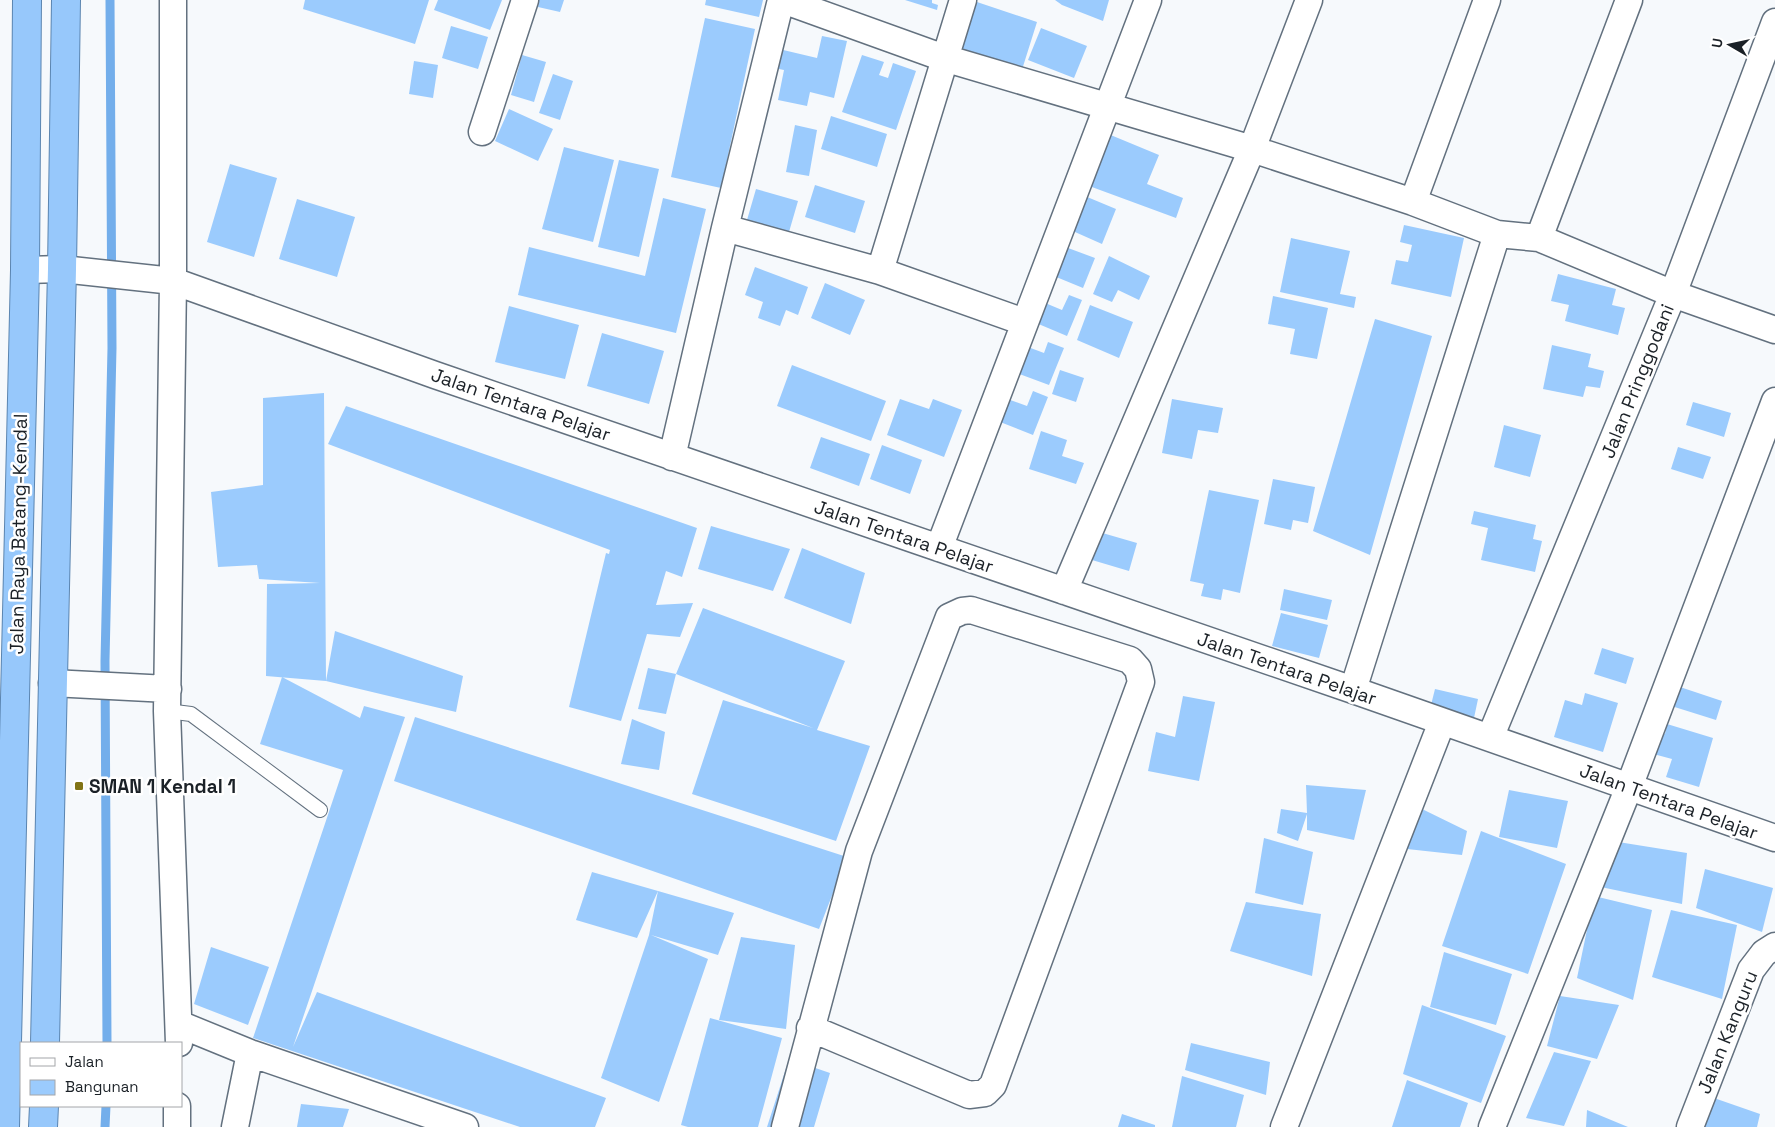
<svg xmlns="http://www.w3.org/2000/svg" width="1775" height="1127" viewBox="0 0 1775 1127" font-family="'Space Grotesk',sans-serif">
	<style>
		.lines { fill: none; stroke-linecap: round; stroke-linejoin: round }
		.stream { stroke: #73aeeb; stroke-width: 9 }
		.building { fill: #9bcbfd }
		.service-casing { stroke: #63717f; stroke-width: 16 }
		.minor-casing { stroke: #63717f; stroke-width: 29 }
		.trunk-casing { stroke: #5b85b0; stroke-width: 30 }
		.service { stroke: #fff; stroke-width: 14 }
		.minor { stroke: #fff; stroke-width: 26 }
		.trunk { stroke: #97c8fb; stroke-width: 28 }
		.poi-dot { fill: #827416; stroke: #fff; stroke-width: 2 }
		.labels { text-anchor: middle; stroke-width: 5; stroke-linejoin: round; paint-order: stroke }
		.street-label { font-size: 19px; fill: #1b2127; stroke: #fff }
		.poi-label { font-size: 19px; font-weight: bold; fill: #1b2127; stroke: #fff; text-anchor: start }
	</style>
	<rect width="100%" height="100%" fill="#f6f9fc"/>
	<g class="lines">
		<path class="stream" d="M107 1043 105 661 112 348 110 0
			M105 1127 106 1106"/>
	</g>
	<path class="building" d="M305 0H429L415 44 303 9Z
		M438 0H502L490 30 434 10Z
		M539 0H564L560 12 538 7Z
		M706 0H763L759 17 705 5Z
		M905 0H932V3L938 5 937 10Z
		M971 0 1037 22 1020 76 951 53Z
		M1055 0H1109L1103 21 1062 5Z
		M705 18 755 29 721 188 671 177Z
		M451 26 488 37 478 69 442 58Z
		M1041 28 1087 46 1074 78 1028 60Z
		M822 36 847 41 834 98 810 92 807 106 778 100 784 70 774 68 779 49 817 58Z
		M522 55 546 62 534 102 511 95Z
		M862 55 884 62 879 75 888 78 893 63 916 71 896 130 842 112Z
		M414 61 438 65 433 98 409 94Z
		M553 74 573 81 560 120 539 113Z
		M509 109 553 129 538 161 495 141Z
		M831 116 887 134 877 167 821 149Z
		M795 125 817 130 809 176 786 172Z
		M1101 131 1159 155 1147 184 1183 198 1176 218 1081 183Z
		M564 147 614 160 593 242 542 229Z
		M619 160 659 169 639 257 598 247Z
		M230 164 277 178 254 257 207 242Z
		M815 185 865 201 855 233 805 217Z
		M756 189 798 201 789 232 747 220Z
		M1080 194 1116 209 1102 244 1066 228Z
		M663 198 706 209 676 333 518 295 529 247 645 276Z
		M297 199 355 217 337 277 279 259Z
		M1404 225 1464 238 1451 297 1391 284 1396 260 1408 262 1412 245 1400 242Z
		M1291 238 1350 251 1340 294 1356 297 1354 308 1280 292Z
		M1060 245 1095 258 1083 288 1049 274Z
		M1109 256 1150 276 1139 300 1118 290 1112 302 1093 294Z
		M755 267 808 287 798 315 786 310 780 326 758 318 763 302 745 295Z
		M1558 274 1616 289 1612 305 1625 308 1618 335 1565 321 1569 305 1551 301Z
		M825 283 865 300 850 335 811 318Z
		M1069 295 1082 300 1067 336 1029 320 1038 300 1062 310Z
		M1273 296 1328 308 1317 359 1290 354 1295 329 1268 324Z
		M1090 305 1133 322 1119 358 1077 340Z
		M509 306 579 325 565 379 495 362Z
		M1375 319 1432 336 1370 555 1313 531Z
		M602 333 664 351 649 404 587 386Z
		M1048 342 1064 348 1049 385 1011 371 1020 344 1044 353Z
		M1552 345 1591 354 1588 367 1604 371 1600 388 1586 386 1583 397 1543 389Z
		M792 365 886 401 871 441 777 406Z
		M1060 370 1084 378 1076 402 1052 394Z
		M1033 391 1048 397 1033 435 990 418 999 396 1027 406Z
		M324 393 326 681 266 676 267 584 320 583 259 579 257 565 218 567 211 492 263 485V398Z
		M900 399 929 409 933 399 962 410 944 457 887 435Z
		M1172 399 1223 408 1218 433 1198 430 1192 459 1162 453Z
		M1693 402 1731 413 1724 437 1686 425Z
		M346 406 697 528 682 577 666 571 656 605 693 603 680 637 647 634 621 721 569 707 606 553 609 554 610 550 328 444Z
		M1504 425 1541 435 1530 477 1494 467Z
		M1041 431 1067 440 1062 456 1084 463 1076 484 1029 469Z
		M821 437 870 454 859 486 810 468Z
		M882 445 922 460 910 494 870 479Z
		M1678 447 1711 457 1703 479 1671 469Z
		M1273 479 1315 487 1308 523 1293 520 1291 530 1264 524Z
		M1209 490 1259 500 1240 593 1223 589 1221 600 1201 596 1204 584 1190 581Z
		M1474 511 1536 525 1533 539 1542 541 1535 572 1481 560 1488 528 1471 524Z
		M711 526 790 549 773 591 698 569Z
		M1099 532 1137 543 1129 571 1092 560Z
		M802 548 865 573 851 624 784 598Z
		M1284 589 1332 600 1327 620 1280 610Z
		M703 608 845 661 817 730 870 746 836 841 692 794 723 700 813 728 676 674Z
		M1281 613 1328 625 1319 658 1272 646Z
		M335 631 463 676 456 712 326 681Z
		M1602 648 1634 658 1626 684 1594 674Z
		M648 668 676 674 666 714 638 709Z
		M282 677 360 718 364 706 405 717 293 1047 317 992 606 1098 595 1127H520L253 1038 343 770 260 744Z
		M1671 684 1722 701 1716 720 1665 704Z
		M1435 689 1478 699 1474 718 1430 709Z
		M1585 693 1618 703 1603 752 1554 737 1565 700 1582 705Z
		M1183 696 1215 702 1199 781 1148 771 1156 732 1175 737Z
		M415 717 847 857 819 929 394 781Z
		M632 719 665 732 659 770 621 764Z
		M1667 724 1713 738 1699 787 1666 777 1672 759 1646 752 1652 731 1665 734Z
		M1306 785 1366 790 1354 840 1307 830V814L1298 841 1277 833 1281 809 1307 813Z
		M1509 790 1568 801 1557 848 1499 837Z
		M1422 809 1467 831 1462 855 1398 848Z
		M1481 831 1566 864 1528 974 1442 946Z
		M1264 838 1313 852 1303 905 1255 893Z
		M1612 841 1687 853 1682 904 1596 886Z
		M1705 869 1773 888 1762 932 1696 908Z
		M592 872 658 891 637 938 576 920Z
		M658 891 734 913 718 955 651 935 708 959 659 1102 601 1078 649 935Z
		M1594 896 1652 910 1633 1000 1577 978Z
		M1246 902 1321 914 1312 976 1230 951Z
		M1671 910 1737 925 1722 999 1652 977Z
		M741 937 795 945 786 1029 719 1020Z
		M211 947 269 967 248 1025 194 1004Z
		M1444 952 1512 974 1496 1025 1430 1007Z
		M1560 996 1619 1005 1597 1059 1547 1046Z
		M1422 1005 1506 1036 1481 1103 1403 1074Z
		M710 1018 782 1038 758 1127H688L681 1125Z
		M1191 1043 1270 1062 1266 1095 1185 1070Z
		M1554 1052 1591 1061 1564 1126 1526 1118Z
		M789 1059 830 1073 814 1127H767Z
		M1182 1076 1244 1095 1236 1127H1172Z
		M1407 1080 1468 1103 1460 1127H1392Z
		M1714 1098 1760 1114 1757 1127H1702Z
		M301 1104 349 1109 343 1127H297Z
		M1587 1110 1628 1127H1586Z
		M1122 1114 1155 1125V1127H1118Z"/>
	<g class="lines">
		<g class="service-casing">
			<path id="service" d="M167 711 191 714 320 810"/>
		</g>
		<g class="minor-casing">
			<path id="minor" d="M173 0V281L167 711 179 1043
				M783 0 944 58 1252 149 1413 202 1497 234
				M482 132 525 0
				M1413 202 1487 0
				M725 228 880 271 963 0
				M1539 238 1673 294 1775 330
				M25 270 62 269 173 281 435 375 1353 690 1775 838
				M880 271 1024 322
				M672 457 725 228 781 0
				M939 548 1148 0
				M1064 591 1252 149 1309 0
				M52 683 168 689
				M1353 690 1497 234 1539 238 1629 0
				M1490 738 1673 294 1775 22
				M179 1024 250 1053 465 1127
				M177 1127V1106
				M235 1127 250 1053
				M785 1127 859 851 949 617 962 611 971 610 1130 660 1138 669 1141 682 993 1085 985 1093 969 1095 810 1028
				M1284 1127 1442 722
				M1492 1127 1629 787 1775 401
				M1690 1127 1751 970 1764 953 1775 946"/>
		</g>
		<g class="trunk-casing">
			<path id="trunk" d="M45 1043 62 269 66 0
				M5 1127 25 270 27 0
				M43 1127 44 1106"/>
		</g>
		<use href="#service" class="service"/>
		<use href="#minor" class="minor"/>
		<use href="#trunk" class="trunk"/>
	</g>
	<rect class="poi-dot" x="74" y="781" width="10" height="10" rx="2.5"/>
	<g class="labels">
		<g class="street-label">
			<text transform="translate(1637 381) rotate(-68)" y="7">Jalan Pringgodani</text>
			<text transform="translate(521 404) rotate(19)" y="7">Jalan Tentara Pelajar</text>
			<text transform="translate(18 534) rotate(-89)" y="7">Jalan Raya Batang-Kendal</text>
			<text transform="translate(904 536) rotate(19)" y="7">Jalan Tentara Pelajar</text>
			<text transform="translate(1287 668) rotate(19)" y="7">Jalan Tentara Pelajar</text>
			<text transform="translate(1669 801) rotate(20)" y="7">Jalan Tentara Pelajar</text>
			<text transform="translate(1727 1032) rotate(-68)" y="7">Jalan Kanguru</text>
		</g>
		<g class="poi-label">
			<text x="89" y="793">SMAN 1 Kendal 1</text>
		</g>
	</g>
	<rect x="20" y="1042" width="162" height="65" fill="#ffffff" stroke="#a4a6a9"/>
	<rect x="30" y="1058" width="25" height="8" fill="#ffffff" stroke="#a4a6a9"/>
	<text x="65" y="1067" font-size="15" fill="#1b2127">Jalan</text>
	<rect x="30" y="1080" width="25" height="15" fill="#9bcbfd" stroke="#a4a6a9"/>
	<text x="65" y="1092" font-size="15" fill="#1b2127">Bangunan</text>
	<g transform="translate(1730 45) rotate(279)" stroke="#ffffff" stroke-width="4" paint-order="stroke">
	<path d="M0-4L9 19L0 12L-9 19Z" fill="#1b2127"/>
	<text y="-8" font-size="14" font-weight="bold" text-anchor="middle" fill="#1b2127">U</text>
	</g>
</svg>
